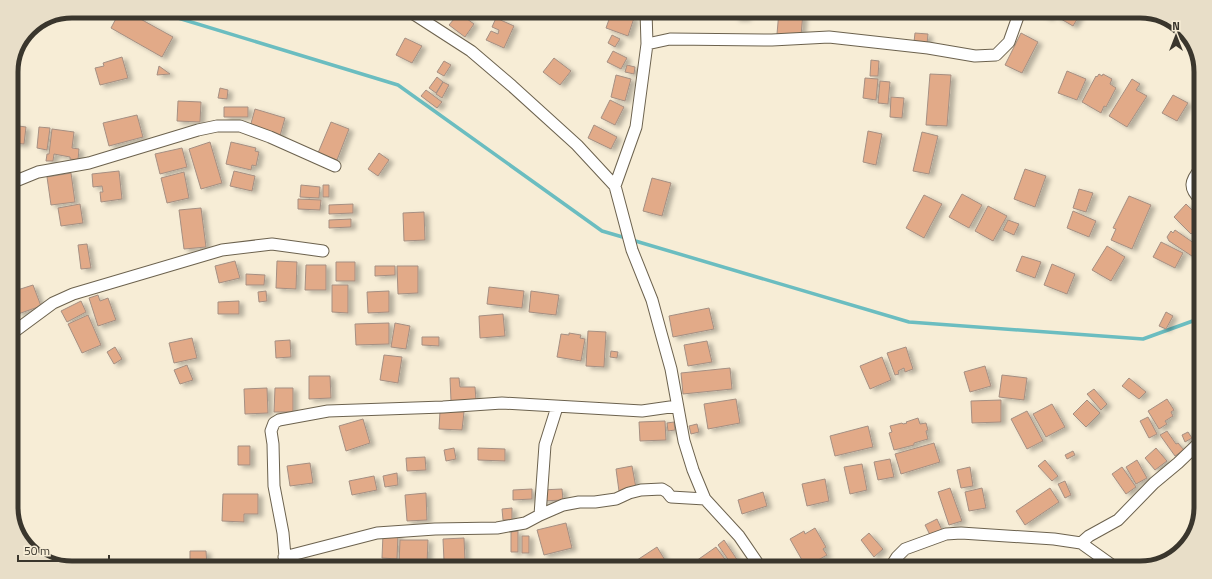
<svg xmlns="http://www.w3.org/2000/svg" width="1212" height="579" viewBox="0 0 1212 579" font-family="'Titillium Web',sans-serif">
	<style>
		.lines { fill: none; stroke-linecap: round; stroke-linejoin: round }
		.stream { stroke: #6bbdc0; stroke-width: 3.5 }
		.building { fill: #e2aa88; stroke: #a58f82; filter: url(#shadow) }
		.minor-casing { stroke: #6c624e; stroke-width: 13 }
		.minor { stroke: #fff; stroke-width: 11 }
		.rim { fill: none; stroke: #3a362d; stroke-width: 5 }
	</style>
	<defs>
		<filter id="shadow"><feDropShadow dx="4.5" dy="2.5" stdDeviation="2" flood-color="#0004"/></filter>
	</defs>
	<rect width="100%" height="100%" fill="#f7edd6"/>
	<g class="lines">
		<path class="stream" d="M155 11 398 85 602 231 626 238
			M632 240 909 322 1143 339 1201 318"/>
	</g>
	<path class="building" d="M120 11H126L173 37 162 57 111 28Z
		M612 11 634 18 628 36 606 28Z
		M735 11H746V18H735Z
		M779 11 803 12 801 36 777 34Z
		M1035 11H1052L1049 18Z
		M1057 11H1082L1073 26 1054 15Z
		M459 13 474 24 465 37 449 25Z
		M496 18 514 26 504 48 486 40 491 31 498 34 499 30 492 27Z
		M915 33 928 34 927 44 914 42Z
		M1021 33 1038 42 1022 73 1005 65Z
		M612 35 620 39 615 47 608 43Z
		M405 38 422 46 412 63 396 55Z
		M613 51 627 58 621 69 607 62Z
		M122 57 128 78 100 85 95 68 104 66 103 63Z
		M554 58 571 71 560 85 543 72Z
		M871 60 879 61 878 76H870Z
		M444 61 451 65 444 76 437 72Z
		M627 65 635 67 634 74 625 72Z
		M159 66 170 74 157 75Z
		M1067 71 1086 79 1077 100 1058 93Z
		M930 74 951 75 947 126 926 125Z
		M1099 74 1102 76 1103 74 1112 79 1110 84 1116 88 1106 107 1104 106 1101 113 1082 102 1096 76 1097 77Z
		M616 75 631 79 625 101 611 97Z
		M437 77 443 82 436 93 429 88Z
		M865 78 878 79 876 100 863 98Z
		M1132 79 1140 84 1136 90 1147 96 1127 127 1109 116Z
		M880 81 890 82 888 104 878 103Z
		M443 82 449 85 442 98 436 94Z
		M1201 86V102L1193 94Z
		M220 88 228 90 227 99 218 98Z
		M426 90 442 102 437 108 421 96Z
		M1173 95 1188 103 1177 121 1162 113Z
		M891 97 904 98 902 118 890 117Z
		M610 100 624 107 615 125 601 118Z
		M178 101 201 102 200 122 177 121Z
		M224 107H248V117H224Z
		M255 109 285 118 280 136 250 127Z
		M137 115 143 137 109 146 103 123Z
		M331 122 349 129 337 160 318 153Z
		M11 125 26 127 24 144 11 143Z
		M594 125 617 137 611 149 588 138Z
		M39 127 50 128 47 150 37 148Z
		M52 129 74 132 72 148 79 149 78 160 70 159V157L54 154 53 161H46L47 154H49Z
		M868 131 882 134 876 165 863 162Z
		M922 132 938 136 929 174 913 171Z
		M210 142 222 183 201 189 189 149Z
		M231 142 256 148 255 151 259 152 256 166 252 165 251 170 226 164Z
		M182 148 187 167 160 174 155 154Z
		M379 153 389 160 378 176 368 169Z
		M1025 169 1046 176 1035 207 1014 199Z
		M119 171 122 199 101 202 100 192H103L102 186 93 187 92 174Z
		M234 171 255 176 252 191 230 186Z
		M184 172 189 198 167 203 161 178Z
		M71 173 75 202 51 205 47 177Z
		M652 178 671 183 662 216 643 211Z
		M301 185 320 187 319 198 300 197Z
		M323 185H329V197H323Z
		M1079 189 1093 193 1086 212 1073 208Z
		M962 194 982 205 969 228 949 217Z
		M924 195 942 204 924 238 906 228Z
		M1129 196 1151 205 1132 249 1111 240 1116 229 1113 228Z
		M298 199 321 200 320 210 298 209Z
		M80 204 83 223 61 226 58 208Z
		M353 204V213L329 214V205Z
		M1186 204 1201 219V225L1191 234 1174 217Z
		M988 206 1007 216 993 241 975 231Z
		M201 208 206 247 184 249 179 210Z
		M1073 211 1096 221 1089 237 1067 228Z
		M424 212 425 240 404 241 403 213Z
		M351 219V227L329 228V220Z
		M1008 220 1019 224 1014 235 1003 230Z
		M1175 230 1201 248V262L1169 241 1167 237 1171 231 1173 233Z
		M1201 230V244L1194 237Z
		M1161 242 1183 253 1175 268 1153 257Z
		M87 244 91 268 81 269 78 245Z
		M1107 246 1125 257 1111 281 1092 270Z
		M1022 256 1041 262 1035 278 1016 271Z
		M235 261 240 278 219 283 215 266Z
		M277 261 297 262 296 289 276 288Z
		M336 262H355V281H336Z
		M1052 264 1075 274 1067 294 1044 285Z
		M306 265H326V290H305Z
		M375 266H395V275L375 276Z
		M397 266H418V293L398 294Z
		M246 274 265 275 264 285H246Z
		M33 285 41 306 18 314 11 292Z
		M332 285H348V313L332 312Z
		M489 287 524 291 522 308 487 304Z
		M266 291 267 301 259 302 258 292Z
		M389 291V312L368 313 367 292Z
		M531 291 559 295 556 315 529 312Z
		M98 295 100 301 108 298 116 320 98 326 89 298Z
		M81 301 86 312 67 322 61 311Z
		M239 301V314H218V302Z
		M709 308 714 329 673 337 669 316Z
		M1166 312 1173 316 1166 329 1159 326Z
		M503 314 505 336 480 338 479 316Z
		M88 315 101 345 82 353 68 324Z
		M389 323V344L356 345 355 324Z
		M395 323 410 326 406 349 391 347Z
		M588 331 606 332 604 367 586 366Z
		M569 333 581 335 580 338 585 339 581 361 557 357 561 334 569 335Z
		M422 337H439V346L422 345Z
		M192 338 197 358 174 363 169 343Z
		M290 340 291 357 276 358 275 341Z
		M707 341 712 362 688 366 684 345Z
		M115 347 122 359 114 364 107 352Z
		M906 347 913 369 905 372 904 368 898 371 899 374 895 375 887 353Z
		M611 351 618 352 617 358 610 357Z
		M384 355 402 357 398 383 380 380Z
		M882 357 891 380 870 389 860 366Z
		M187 365 193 380 180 384 174 370Z
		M985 366 991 386 970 392 964 372Z
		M730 368 732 389 683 394 681 373Z
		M1002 375 1027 378 1024 400 999 397Z
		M309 376H330L331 398 309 399Z
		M450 378H459L460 387H475L476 400 451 401Z
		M1129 378 1146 392 1139 399 1122 386Z
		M267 388 268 413 245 414 244 389Z
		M275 388H293V412H274Z
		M1094 389 1107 404 1101 410 1087 394Z
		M736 399 740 423 708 429 704 404Z
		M1167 399 1174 410 1171 412 1173 416 1165 421 1167 424 1159 429 1148 411Z
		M1001 400V422L972 423 971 401Z
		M1087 400 1100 413 1086 427 1073 414Z
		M1052 404 1065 427 1046 437 1033 414Z
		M440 411 464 412 462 430 439 429Z
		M1027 411 1043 441 1027 449 1011 419Z
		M1148 417 1157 434 1149 438 1140 421Z
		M918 418 920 424 926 423 928 430 926 431 928 439 914 443V445L894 450 889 433 892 432 890 426 902 423 903 424 907 423 906 422Z
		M363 419 370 443 346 451 339 426Z
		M665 421 666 440 640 441 639 422Z
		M674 422 675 430 668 431 667 423Z
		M697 424 699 432 691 434 689 426Z
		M868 426 873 447 835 456 830 436Z
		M1167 431 1176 444 1178 443 1184 450 1175 456 1160 435Z
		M1188 432 1192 438 1185 442 1182 435Z
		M934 443 940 462 901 474 895 454Z
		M238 446H250V465H238Z
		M454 448 456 459 446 461 444 450Z
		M478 448 505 449V461L478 460Z
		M1156 448 1167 461 1155 470 1145 458Z
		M1073 451 1075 455 1067 459 1065 455Z
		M425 457 426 470 407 471 406 458Z
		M890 459 894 477 878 480 874 462Z
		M1045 460 1058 476 1052 481 1038 466Z
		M1137 460 1147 478 1136 484 1126 467Z
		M310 463 313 483 290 486 287 466Z
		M862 464 867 490 850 494 844 467Z
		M632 466 636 488 619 491 616 469Z
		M970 467 973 486 961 488 957 470Z
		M1122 467 1136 487 1126 494 1112 474Z
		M397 473 398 485 385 487 383 476Z
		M374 476 377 490 352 495 349 481Z
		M825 479 829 501 807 506 802 484Z
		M1065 481 1071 495 1065 498 1058 484Z
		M950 488 962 521 949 525 938 492Z
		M982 488 986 508 969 511 965 492Z
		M1050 488 1059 502 1025 525 1016 511Z
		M532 489V499L513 500V490Z
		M562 489 563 500 541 501V490Z
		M763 492 767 506 742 514 738 500Z
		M426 493 427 520 407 521 405 495Z
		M223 494H258V514H244V522L222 521Z
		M512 508V520H503L502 509Z
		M937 519 942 530 930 535 925 525Z
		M566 523 572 548 544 555 537 530Z
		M815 528 826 547 823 549 827 555 806 567 790 539 804 531 805 534Z
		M518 531V552H511V532Z
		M869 533 883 549 874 557 861 540Z
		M383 534H398L397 559 382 558Z
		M522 536H529V553H522Z
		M464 538 465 560 444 561 443 539Z
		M400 540H428L427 565 399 564Z
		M724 540 740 564 734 568 718 545Z
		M657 547 668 565 664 568H625Z
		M716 547 730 566 726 568H686Z
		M190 551H206L207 565 190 566Z
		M453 563V568H441V564Z
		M456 565H478V568H457Z"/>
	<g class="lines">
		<g class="minor-casing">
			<path id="minor" d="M409 11 471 51 512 86 577 145 615 186 632 250 652 300 661 333 671 369 684 441 693 470 705 499 739 536 761 568
				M647 44 670 39 772 40 829 37 928 48 975 56 996 55 1009 42 1020 11
				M1201 168C1190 181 1188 188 1201 200
				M11 183 38 172 89 163 198 130 217 126H240L270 137 335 166
				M615 186 636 127 647 44 646 11
				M11 334 53 303 73 294 222 250 272 244 323 251
				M540 515 563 505 579 502H595L616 499 629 493 641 490 662 489 667 492 671 497 705 499
				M1081 543 1089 536 1118 520 1154 483 1178 463 1201 441
				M284 557 377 533 435 529 497 528 525 523 540 515 545 445 557 407
				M286 568 283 533 274 486 273 444 271 431 274 423 279 420 328 411 443 407 502 403 642 411 677 406
				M890 568 897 557 905 549 946 534 961 533 1054 539 1081 543 1116 568"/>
		</g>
		<use href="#minor" class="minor"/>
	</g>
	<path d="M0 0H1212V579H0ZM72 18H1140A54 54 0 0 1 1194 72V507A54 54 0 0 1 1140 561H72A54 54 0 0 1 18 507V72A54 54 0 0 1 72 18Z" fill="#e8dec8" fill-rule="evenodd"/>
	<path class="rim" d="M72 18H1140A54 54 0 0 1 1194 72V507A54 54 0 0 1 1140 561H72A54 54 0 0 1 18 507V72A54 54 0 0 1 72 18Z"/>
	<g transform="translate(1176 36)" stroke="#f7edd6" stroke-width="3" paint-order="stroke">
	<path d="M0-3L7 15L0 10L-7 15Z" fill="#3a362d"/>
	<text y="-6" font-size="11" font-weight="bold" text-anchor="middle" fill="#3a362d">N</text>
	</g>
	<path d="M18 555v6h91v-6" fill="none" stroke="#3a362d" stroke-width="2"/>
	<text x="24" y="555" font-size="12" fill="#3a362d" stroke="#f7edd6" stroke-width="3" paint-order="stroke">50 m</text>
</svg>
